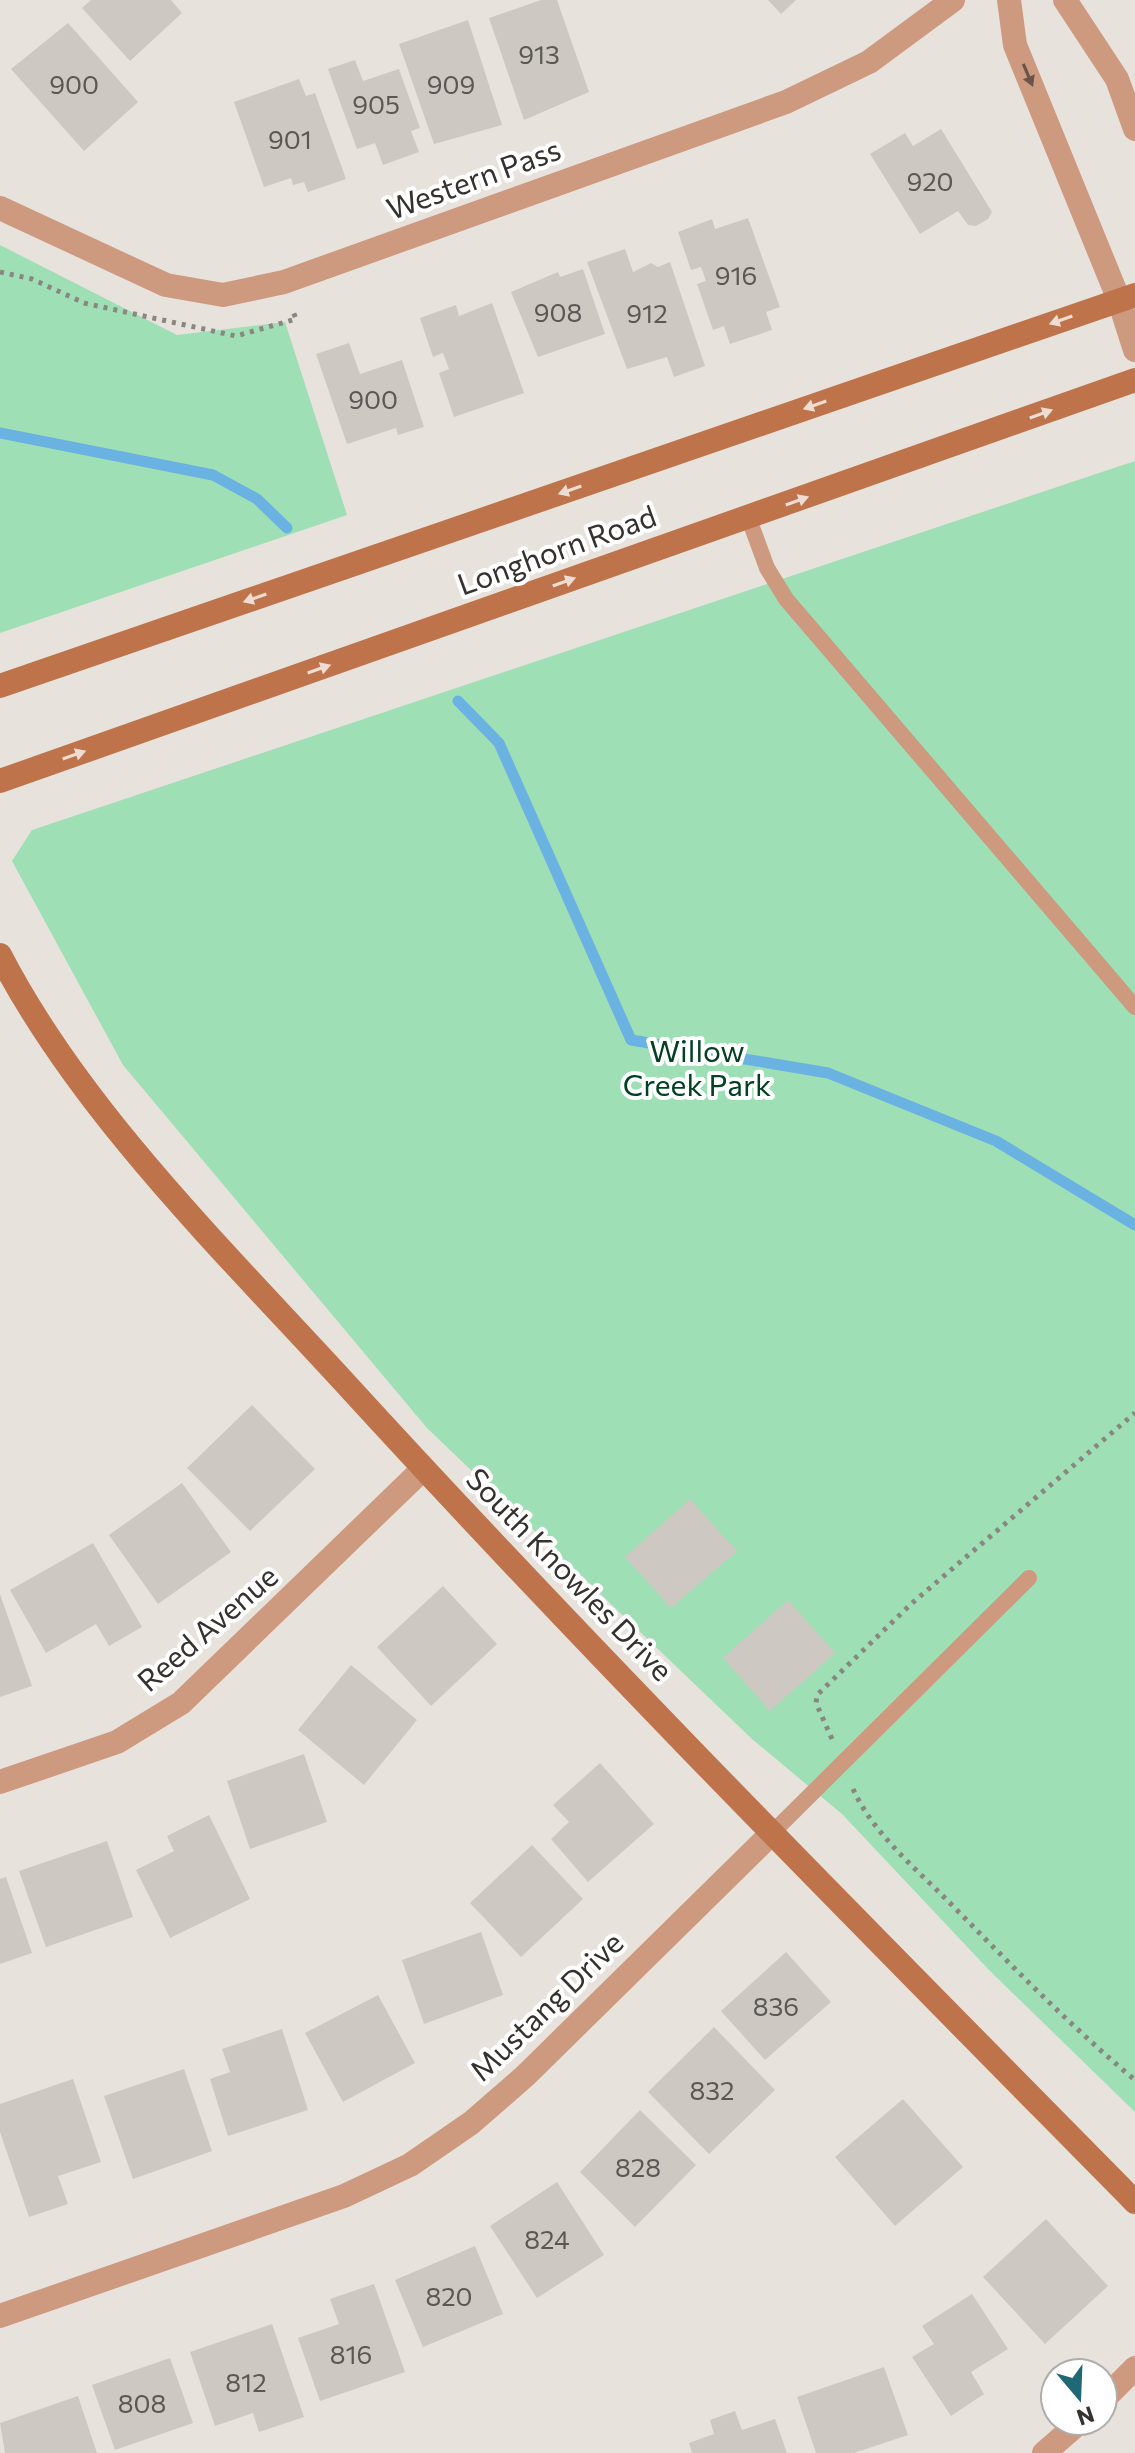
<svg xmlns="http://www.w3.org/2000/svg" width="1135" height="2453" viewBox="0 0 1135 2453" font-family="Commissioner,sans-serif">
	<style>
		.green { fill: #9edfb5 }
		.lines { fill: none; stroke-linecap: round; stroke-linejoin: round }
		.stream { stroke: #6ab2e2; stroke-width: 11 }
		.building { fill: #cec8c2 }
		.path { stroke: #8a8682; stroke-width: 5; stroke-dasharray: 4 6; stroke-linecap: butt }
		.lane { stroke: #cd997f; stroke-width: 16 }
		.street { stroke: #cd997f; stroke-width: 24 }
		.secondary { stroke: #be734b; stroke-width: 24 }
		.oneway { fill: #6a554b }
		.oneway2 { fill: #efdcd2 }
		.labels { text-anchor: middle; stroke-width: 8; stroke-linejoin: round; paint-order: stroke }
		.number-label { font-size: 26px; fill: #5a5754 }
		.street-label { font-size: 30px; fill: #34312f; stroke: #fff }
		.park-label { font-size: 30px; fill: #034123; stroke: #fff }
	</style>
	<rect width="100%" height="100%" fill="#e8e2dc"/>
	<path class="green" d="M0 245 177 335 285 322 347 515 0 633Z
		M1135 461V2112L989 1970 842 1814 752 1739 427 1428 123 1065 12 861 32 830Z"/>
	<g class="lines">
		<path class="stream" d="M0 433 213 475 257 499 287 528
			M458 701 499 743 631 1040 828 1073 996 1141 1135 1225"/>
	</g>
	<path class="building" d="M91 0H171L182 13 130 61 82 8Z
		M541 0H557L589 92 524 120 489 18Z
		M768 0H796L781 14Z
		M468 20 502 125 434 144 399 44Z
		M68 23 138 102 84 151 11 69Z
		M355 60 363 81 399 69 420 128 411 131 419 152 383 165 375 143 357 149 328 69Z
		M299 79 306 96 315 93 346 179 308 192 304 182 293 185 291 178 264 187 234 102Z
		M941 129 992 212 988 219 976 226 968 225 958 211 920 234 870 154 905 133 913 146Z
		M748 218 780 307 766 312 772 330 730 344 724 326 713 330 697 284 706 281 701 267 691 270 678 232 712 219 715 229Z
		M625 249 633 272 651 263 658 267 670 262 705 366 674 377 667 357 627 369 587 262Z
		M583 269 605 334 538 357 511 292 558 272 560 277Z
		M492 303 524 393 454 417 439 373 449 369 443 353 433 357 420 318 456 305 459 316Z
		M349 343 360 374 402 360 424 427 398 435 396 428 347 444 316 354Z
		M252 1405 315 1469 250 1531 187 1468Z
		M182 1483 231 1552 158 1604 109 1535Z
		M690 1499 737 1551 671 1608 625 1557Z
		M93 1543 142 1627 109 1646 96 1624 46 1653 10 1590Z
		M443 1586 497 1644 431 1706 377 1647Z
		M0 1594 32 1686 0 1697Z
		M788 1600 835 1653 770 1711 723 1658Z
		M351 1665 417 1720 364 1785 298 1730Z
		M304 1754 327 1822 250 1849 227 1781Z
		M600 1763 654 1824 588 1882 551 1839 569 1822 553 1805Z
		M209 1815 250 1899 170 1938 136 1870 174 1851 167 1836Z
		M107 1841 133 1917 46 1947 19 1871Z
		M532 1845 583 1899 521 1957 470 1903Z
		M6 1877 32 1953 0 1964V1879Z
		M481 1932 503 1995 424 2024 402 1960Z
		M786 1952 831 2002 765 2060 721 2011Z
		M378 1995 415 2063 343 2102 305 2033Z
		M714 2027 775 2090 709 2154 648 2092Z
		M282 2029 308 2110 228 2136 210 2079 230 2072 222 2049Z
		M184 2069 212 2151 133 2179 104 2096Z
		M73 2079 101 2162 58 2176 68 2204 29 2217 0 2132V2104Z
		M903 2099 963 2167 895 2226 835 2157Z
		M640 2110 696 2165 635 2227 580 2172Z
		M557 2182 604 2255 537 2298 490 2226Z
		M1046 2219 1108 2286 1045 2344 983 2277Z
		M475 2246 503 2314 423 2347 395 2280Z
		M374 2284 405 2372 320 2401 298 2338 339 2324 330 2299Z
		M972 2294 1008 2349 971 2372 984 2394 951 2416 912 2357 934 2344 922 2326Z
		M272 2324 304 2417 259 2432 253 2413 215 2426 190 2352Z
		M170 2358 193 2423 115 2450 92 2385Z
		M884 2367 908 2435 854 2453H816L797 2397Z
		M78 2396 97 2453H5L0 2423Z
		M735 2411 742 2430 775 2419 787 2453H692L689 2443 714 2434 710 2420Z"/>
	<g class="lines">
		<path class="path" d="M0 272 32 279 84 303 236 336 296 319 293 311
			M832 1739 816 1703 817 1695 911 1604 1135 1413
			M853 1789C873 1833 914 1867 948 1901 1009 1963 1068 2024 1135 2080"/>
		<path class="lane" d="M749 519 767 568 786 599 1135 1007
			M772 1833 1029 1578"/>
		<path class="street" d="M1009 0 1015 45 1119 300 1135 350
			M1065 0 1117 79 1135 129
			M0 208 166 285 223 295 284 282 786 102 869 62 953 0
			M0 1782 117 1742 181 1703 423 1469
			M0 2316 344 2196 410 2165 471 2123 525 2076 772 1833
			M1103 2400 1135 2368
			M1044 2453 1081 2421"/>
		<path class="secondary" d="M0 686 1135 295
			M0 781 1135 380
			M0 955C81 1112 226 1253 345 1383 601 1663 869 1932 1135 2202"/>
	</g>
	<defs><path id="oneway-solid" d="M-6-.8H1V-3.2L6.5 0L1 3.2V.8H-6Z" transform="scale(2)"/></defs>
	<use class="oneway" href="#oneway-solid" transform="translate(1028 75) rotate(67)"/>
	<g class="oneway2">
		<use href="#oneway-solid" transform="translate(1061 320) rotate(161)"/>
		<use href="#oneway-solid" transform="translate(815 405) rotate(161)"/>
		<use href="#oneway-solid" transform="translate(1041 414) rotate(-20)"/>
		<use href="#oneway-solid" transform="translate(570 490) rotate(161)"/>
		<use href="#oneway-solid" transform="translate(797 501) rotate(-20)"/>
		<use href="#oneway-solid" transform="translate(564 582) rotate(-20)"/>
		<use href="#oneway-solid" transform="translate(255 598) rotate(161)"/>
		<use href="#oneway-solid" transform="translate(319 669) rotate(-19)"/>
		<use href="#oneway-solid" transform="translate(74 755) rotate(-19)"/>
	</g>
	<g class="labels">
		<g class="number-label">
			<text x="539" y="64">913</text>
			<text x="74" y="94">900</text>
			<text x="451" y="94">909</text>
			<text x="376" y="114">905</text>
			<text x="290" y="149">901</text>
			<text x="930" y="191">920</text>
			<text x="736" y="285">916</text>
			<text x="558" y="322">908</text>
			<text x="647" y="323">912</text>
			<text x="373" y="409">900</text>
			<text x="776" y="2016">836</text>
			<text x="712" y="2100">832</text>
			<text x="638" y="2177">828</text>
			<text x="547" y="2249">824</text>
			<text x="449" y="2306">820</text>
			<text x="351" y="2364">816</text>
			<text x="246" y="2392">812</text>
			<text x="142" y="2413">808</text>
		</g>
		<g class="street-label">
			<text transform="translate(474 180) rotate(-20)" y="10">Western Pass</text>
			<text transform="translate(557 551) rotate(-20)" y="10">Longhorn Road</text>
			<text transform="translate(569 1575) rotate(46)" y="10">South Knowles Drive</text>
			<text transform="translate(208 1629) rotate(-41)" y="10">Reed Avenue</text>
			<text transform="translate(547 2007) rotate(-44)" y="10">Mustang Drive</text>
		</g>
		<g class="park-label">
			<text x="697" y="1062">Willow<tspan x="697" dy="34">Creek Park</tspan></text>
		</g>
	</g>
	<g transform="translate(1079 2397) rotate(161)"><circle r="38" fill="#ffffff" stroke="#aeadac" stroke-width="2"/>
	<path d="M0-6L14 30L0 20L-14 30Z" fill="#216877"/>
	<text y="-12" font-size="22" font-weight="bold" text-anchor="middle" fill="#34312f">N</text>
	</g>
</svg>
